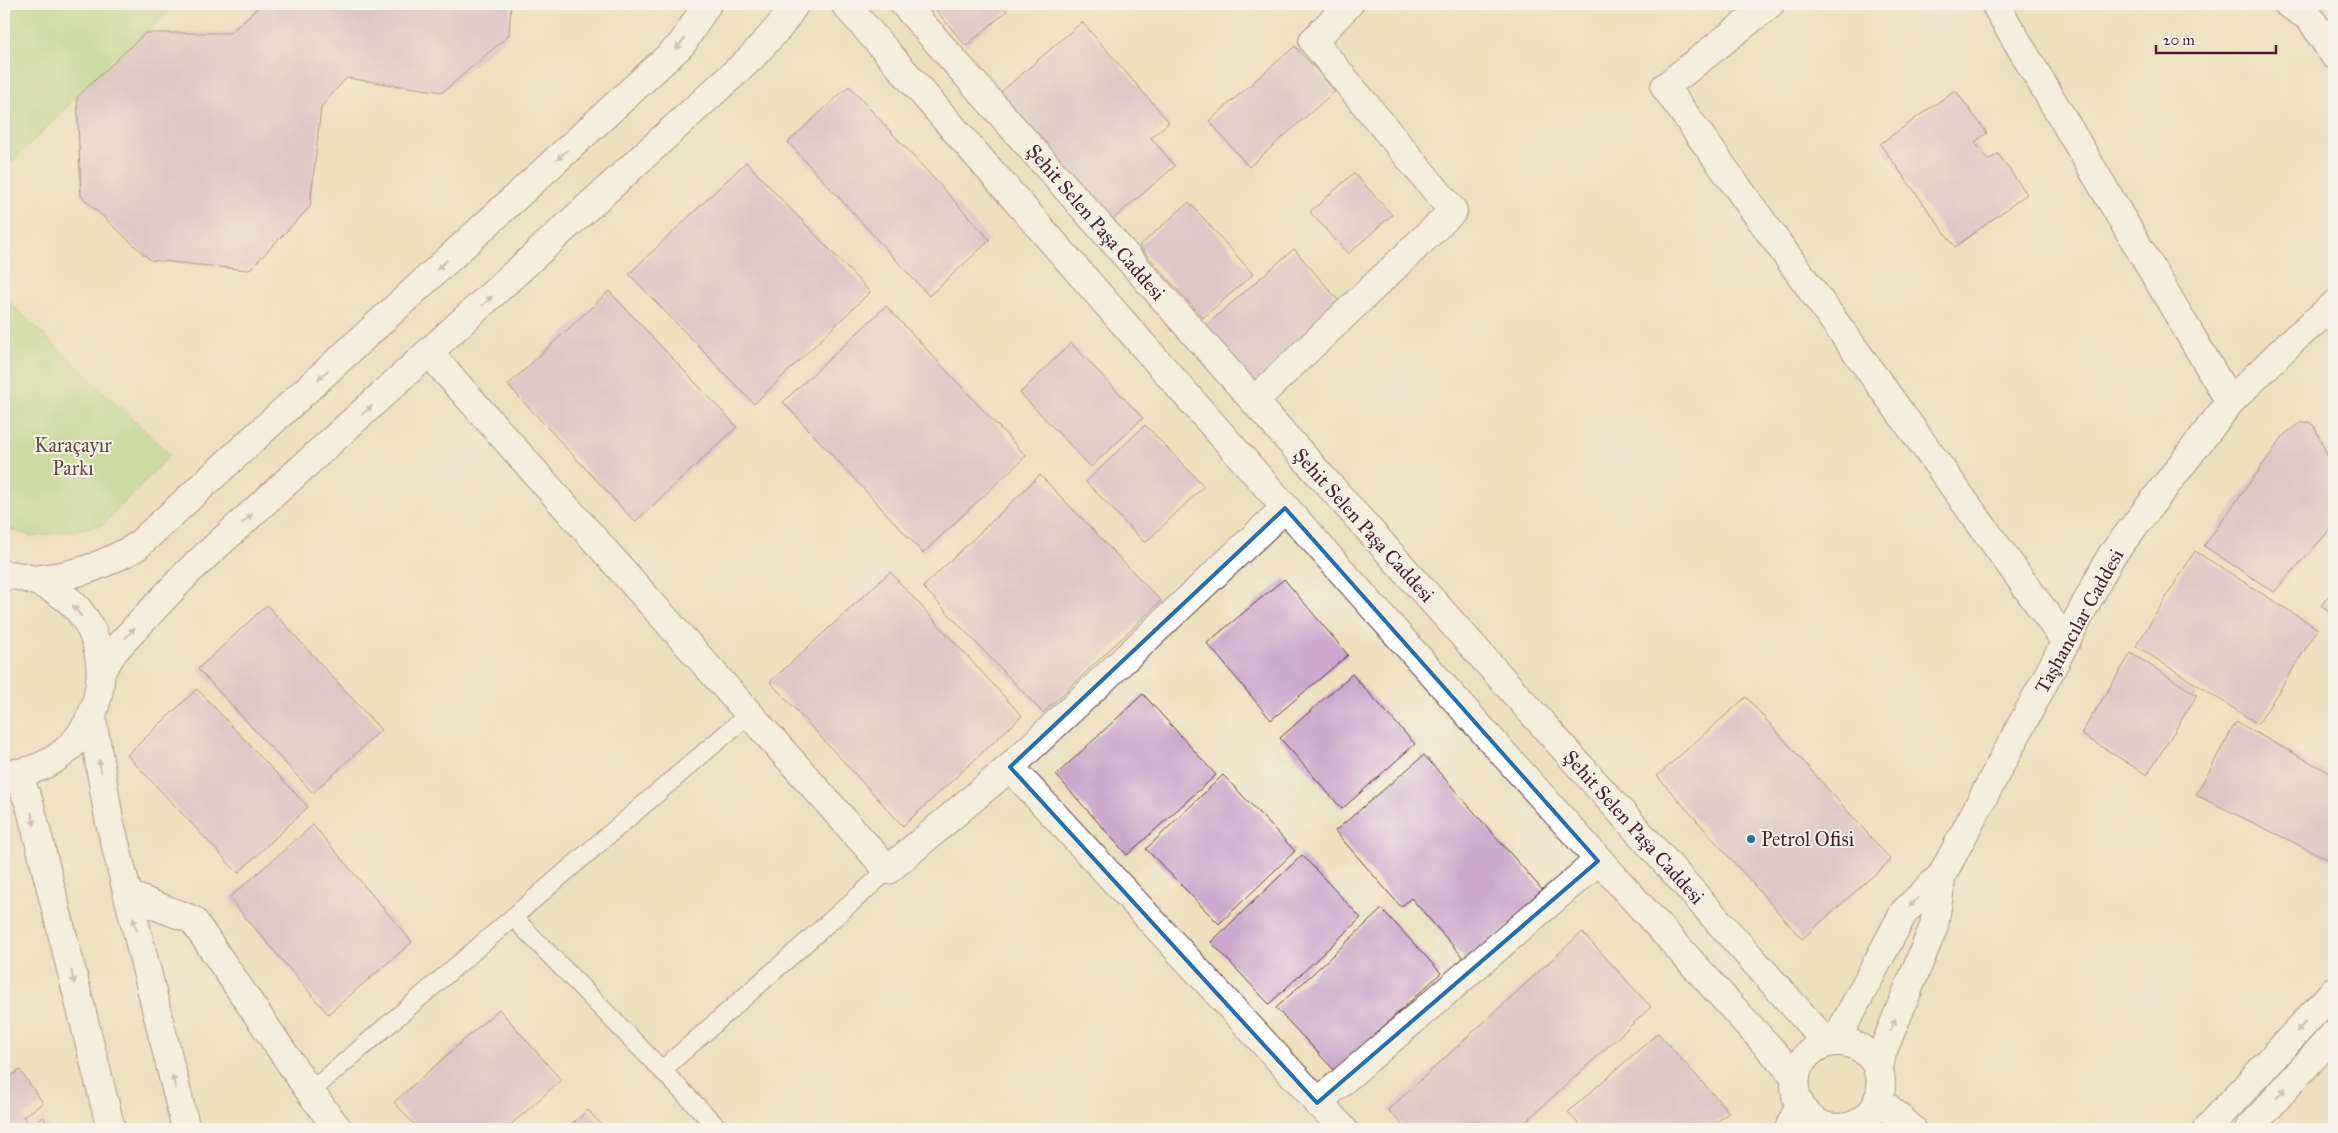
<svg xmlns="http://www.w3.org/2000/svg" width="2338" height="1133" viewBox="0 0 2338 1133" font-family="'IM FELL Great Primer',serif">
	<style>
		.green { fill: #a6d481; stroke: #787a56 }
		.building { fill: #cba8cc }
		.lines { fill: none; stroke-linecap: round; stroke-linejoin: round }
		.service-casing { stroke: #623c41; stroke-width: 20 }
		.minor-casing { stroke: #623c41; stroke-width: 30 }
		.secondary-casing { stroke: #623c41; stroke-width: 30 }
		.primary-casing { stroke: #623c41; stroke-width: 30 }
		.service { stroke: #fff; stroke-width: 18 }
		.minor { stroke: #fff; stroke-width: 28 }
		.secondary { stroke: #fff; stroke-width: 28 }
		.primary { stroke: #fff; stroke-width: 28 }
		.oneway { fill: #ae9aa0 }
		.marked { fill: none; stroke: #1f6fb2; stroke-width: 4; stroke-linejoin: round }
		.poi-dot { fill: #1f6fb2; stroke: #f7f3e8; stroke-width: 2 }
		.labels { text-anchor: middle; stroke-width: 4; stroke-linejoin: round; paint-order: stroke }
		.street-label { font-size: 20px; fill: #4a1f2b; stroke: #f7f3e8 }
		.park-label { font-size: 20px; fill: #614c40; stroke: #f7f3e8 }
		.poi-label { font-size: 20px; fill: #4a1f2b; stroke: #f7f3e8; text-anchor: start }
	</style>
	<rect width="100%" height="100%" fill="#f7f3e8"/>
	<filter id="ink" filterUnits="userSpaceOnUse"><feTurbulence type="fractalNoise" baseFrequency=".02" numOctaves="2"/><feDisplacementMap in="SourceGraphic" scale="10" xChannelSelector="R" yChannelSelector="G"/><feConvolveMatrix kernelMatrix="1 2 1 2 8 2 1 2 1" color-interpolation-filters="sRGB"/></filter>
	<filter id="wash" filterUnits="userSpaceOnUse"><feTurbulence type="fractalNoise" baseFrequency=".0096" numOctaves="4" result="noise"/><feDisplacementMap in="SourceGraphic" scale="20" xChannelSelector="R" yChannelSelector="G"/><feGaussianBlur stdDeviation="1.12" result="paint"/><feColorMatrix in="noise" values="0 0 0 0 0 0 0 0 0 0 0 0 0 0 0 0 0 1.4 0 .05"/><feComposite in="paint" operator="in"/></filter>
	<g filter="url(#wash)">
		<rect width="100%" height="100%" fill="#ede0bf"/>
		<path class="green" d="M4 4H176L77 97 4 170Z
			M4 297 170 455 103 525 34 537 4 527Z"/>
		<g id="blocks">
			<path class="building" d="M262 4H511L509 35 443 92 346 78 321 107 310 207 249 270 150 260 81 196 77 97 145 33H230Z
				M931 4H1001L1007 11 966 46Z
				M1082 22 1169 122 1151 138 1175 166 1112 220 1001 92Z
				M1295 46 1335 91 1249 167 1209 121Z
				M849 86 990 240 929 296 788 142Z
				M1955 90 1987 133 1975 142 1988 160 1998 154 2027 194 1955 247 1880 144Z
				M746 162 870 292 754 404 629 274Z
				M1354 173 1392 215 1348 254 1310 212Z
				M1189 202 1253 274 1203 318 1139 246Z
				M1294 249 1344 307 1255 383 1205 326Z
				M609 291 737 427 635 522 508 385Z
				M886 306 1026 456 923 553 783 402Z
				M1071 343 1143 418 1091 467 1020 393Z
				M2309 422 2314 426 2334 470V525L2274 592 2204 546 2285 434 2300 423Z
				M1145 425 1204 486 1145 543 1086 482Z
				M1040 475 1161 601 1043 713 923 587Z
				M2195 551 2318 629 2258 724 2136 646Z
				M890 572 1022 716 903 826 770 682Z
				M1284 579 1348 655 1271 720 1207 643Z
				M2334 588V615L2321 606Z
				M267 605 381 730 313 793 198 669Z
				M2131 653 2197 695 2147 775 2081 734Z
				M1352 674 1415 744 1342 809 1280 738Z
				M197 689 308 807 238 873 127 755Z
				M1143 694 1216 775 1127 855 1056 775Z
				M1746 697 1891 860 1802 939 1657 776Z
				M2236 722 2334 775V862L2196 795Z
				M1424 755 1545 893 1467 962 1411 898 1401 907 1335 831Z
				M1223 775 1295 851 1219 924 1146 849Z
				M313 825 412 942 328 1014 229 898Z
				M1302 855 1361 918 1269 1004 1211 942Z
				M1382 909 1441 973 1335 1071 1276 1008Z
				M1582 932 1651 1007 1518 1129H1406L1388 1110Z
				M499 1009 561 1080 506 1129H418L394 1102Z
				M1658 1033 1729 1112 1709 1129H1583L1568 1112Z
				M4 1067 11 1076 20 1070 43 1103 23 1117 30 1126 43 1117 51 1129H4Z
				M588 1110 605 1129H566Z"/>
		</g>
	</g>
	<g filter="url(#ink)">
		<use href="#blocks" fill-opacity="0" stroke="#623c41" stroke-width="1"/>
		<g class="lines">
			<g class="service-casing">
				<path id="service" d="M513 917 719 1129
					M662 1070 888 870
					M310 1092 749 714"/>
			</g>
			<g class="minor-casing">
				<path id="minor" d="M845 4C1159 364 1472 724 1796 1077
					M904 4 1254 401 1827 1043
					M1770 4 1665 87 2066 642
					M1995 4 2230 402
					M2288 4 2310 18 2334 55
					M430 354 888 870 1010 767 1285 508
					M1254 401 1453 211 1313 41 1349 4
					M92 718 109 819 186 1129
					M1010 767 1343 1129
					M17 774 29 802 36 829 111 1129
					M128 895 193 920 310 1092 338 1129
					M1878 1099 1912 1129
					M1317 1103 1598 861
					M1847 1127 1851 1129
					M2207 1129 2334 991
					M2249 1129 2334 1034"/>
			</g>
			<g class="secondary-casing">
				<path id="secondary" d="M33 580C78 575 97 568 136 547L682 44 707 4
					M101 671 114 651 189 571 750 59 780 26 795 4"/>
			</g>
			<g class="primary-casing">
				<path id="primary" d="M4 575C19 574 34 580 47 586 137 630 107 771 4 774
					M1942 875 2111 556 2230 402 2291 342 2334 305
					M1835 1042 1904 912 1942 875 1934 926 1882 1053 1878 1072
					M1795 1085a43 43 0 1 1 86 0a43 43 0 1 1-86 0Z
					M1789 1129 1800 1104"/>
			</g>
			<use href="#service" class="service"/>
			<use href="#minor" class="minor"/>
			<use href="#secondary" class="secondary"/>
			<use href="#primary" class="primary"/>
		</g>
		<defs><path id="oneway-solid" d="M-6-.8H1V-3.2L6.5 0L1 3.2V.8H-6Z" transform="scale(1.25)"/></defs>
		<g class="oneway">
			<use href="#oneway-solid" transform="translate(680 44) rotate(131)"/>
			<use href="#oneway-solid" transform="translate(562 155) rotate(137)"/>
			<use href="#oneway-solid" transform="translate(442 265) rotate(137)"/>
			<use href="#oneway-solid" transform="translate(487 301) rotate(-43)"/>
			<use href="#oneway-solid" transform="translate(323 375) rotate(137)"/>
			<use href="#oneway-solid" transform="translate(367 410) rotate(-42)"/>
			<use href="#oneway-solid" transform="translate(247 519) rotate(-42)"/>
			<use href="#oneway-solid" transform="translate(77 611) rotate(-128)"/>
			<use href="#oneway-solid" transform="translate(130 633) rotate(-48)"/>
			<use href="#oneway-solid" transform="translate(100 766) rotate(-100)"/>
			<use href="#oneway-solid" transform="translate(33 819) rotate(75)"/>
			<use href="#oneway-solid" transform="translate(1914 902) rotate(136)"/>
			<use href="#oneway-solid" transform="translate(135 924) rotate(-104)"/>
			<use href="#oneway-solid" transform="translate(73 977) rotate(76)"/>
			<use href="#oneway-solid" transform="translate(1893 1025) rotate(-68)"/>
			<use href="#oneway-solid" transform="translate(2301 1027) rotate(133)"/>
			<use href="#oneway-solid" transform="translate(174 1082) rotate(-104)"/>
			<use href="#oneway-solid" transform="translate(2281 1093) rotate(-48)"/>
		</g>
	</g>
	<path d="M0 0H2338V1133H0ZM1285 508 1598 861 1317 1103 1010 767Z" fill="#ede0bf" fill-opacity=".55" fill-rule="evenodd"/>
	<path class="marked" d="M1285 508 1598 861 1317 1103 1010 767Z"/>
	<circle class="poi-dot" cx="1751" cy="839" r="5"/>
	<g class="labels">
		<g class="street-label">
			<text transform="translate(1096 222) rotate(49)" y="7">Şehit Selen Paşa Caddesi</text>
			<text transform="translate(1364 525) rotate(48)" y="7">Şehit Selen Paşa Caddesi</text>
			<text transform="translate(2079 621) rotate(-61)" y="7">Taşhancılar Caddesi</text>
			<text transform="translate(1634 827) rotate(48)" y="7">Şehit Selen Paşa Caddesi</text>
		</g>
		<g class="park-label">
			<text x="73" y="452">Karaçayır<tspan x="73" dy="23">Parkı</tspan></text>
		</g>
		<g class="poi-label">
			<text x="1761" y="846">Petrol Ofisi</text>
		</g>
	</g>
	<rect width="2338" height="1133" fill="none" stroke="#f7f3e8" stroke-width="20"/>
	<path d="M2156 45v8h120v-8" fill="none" stroke="#4a1f2b" stroke-width="2.5"/>
	<text x="2163" y="45" font-size="15" fill="#4a1f2b" stroke="#f7f3e8" stroke-width="4" paint-order="stroke">20 m</text>
</svg>
